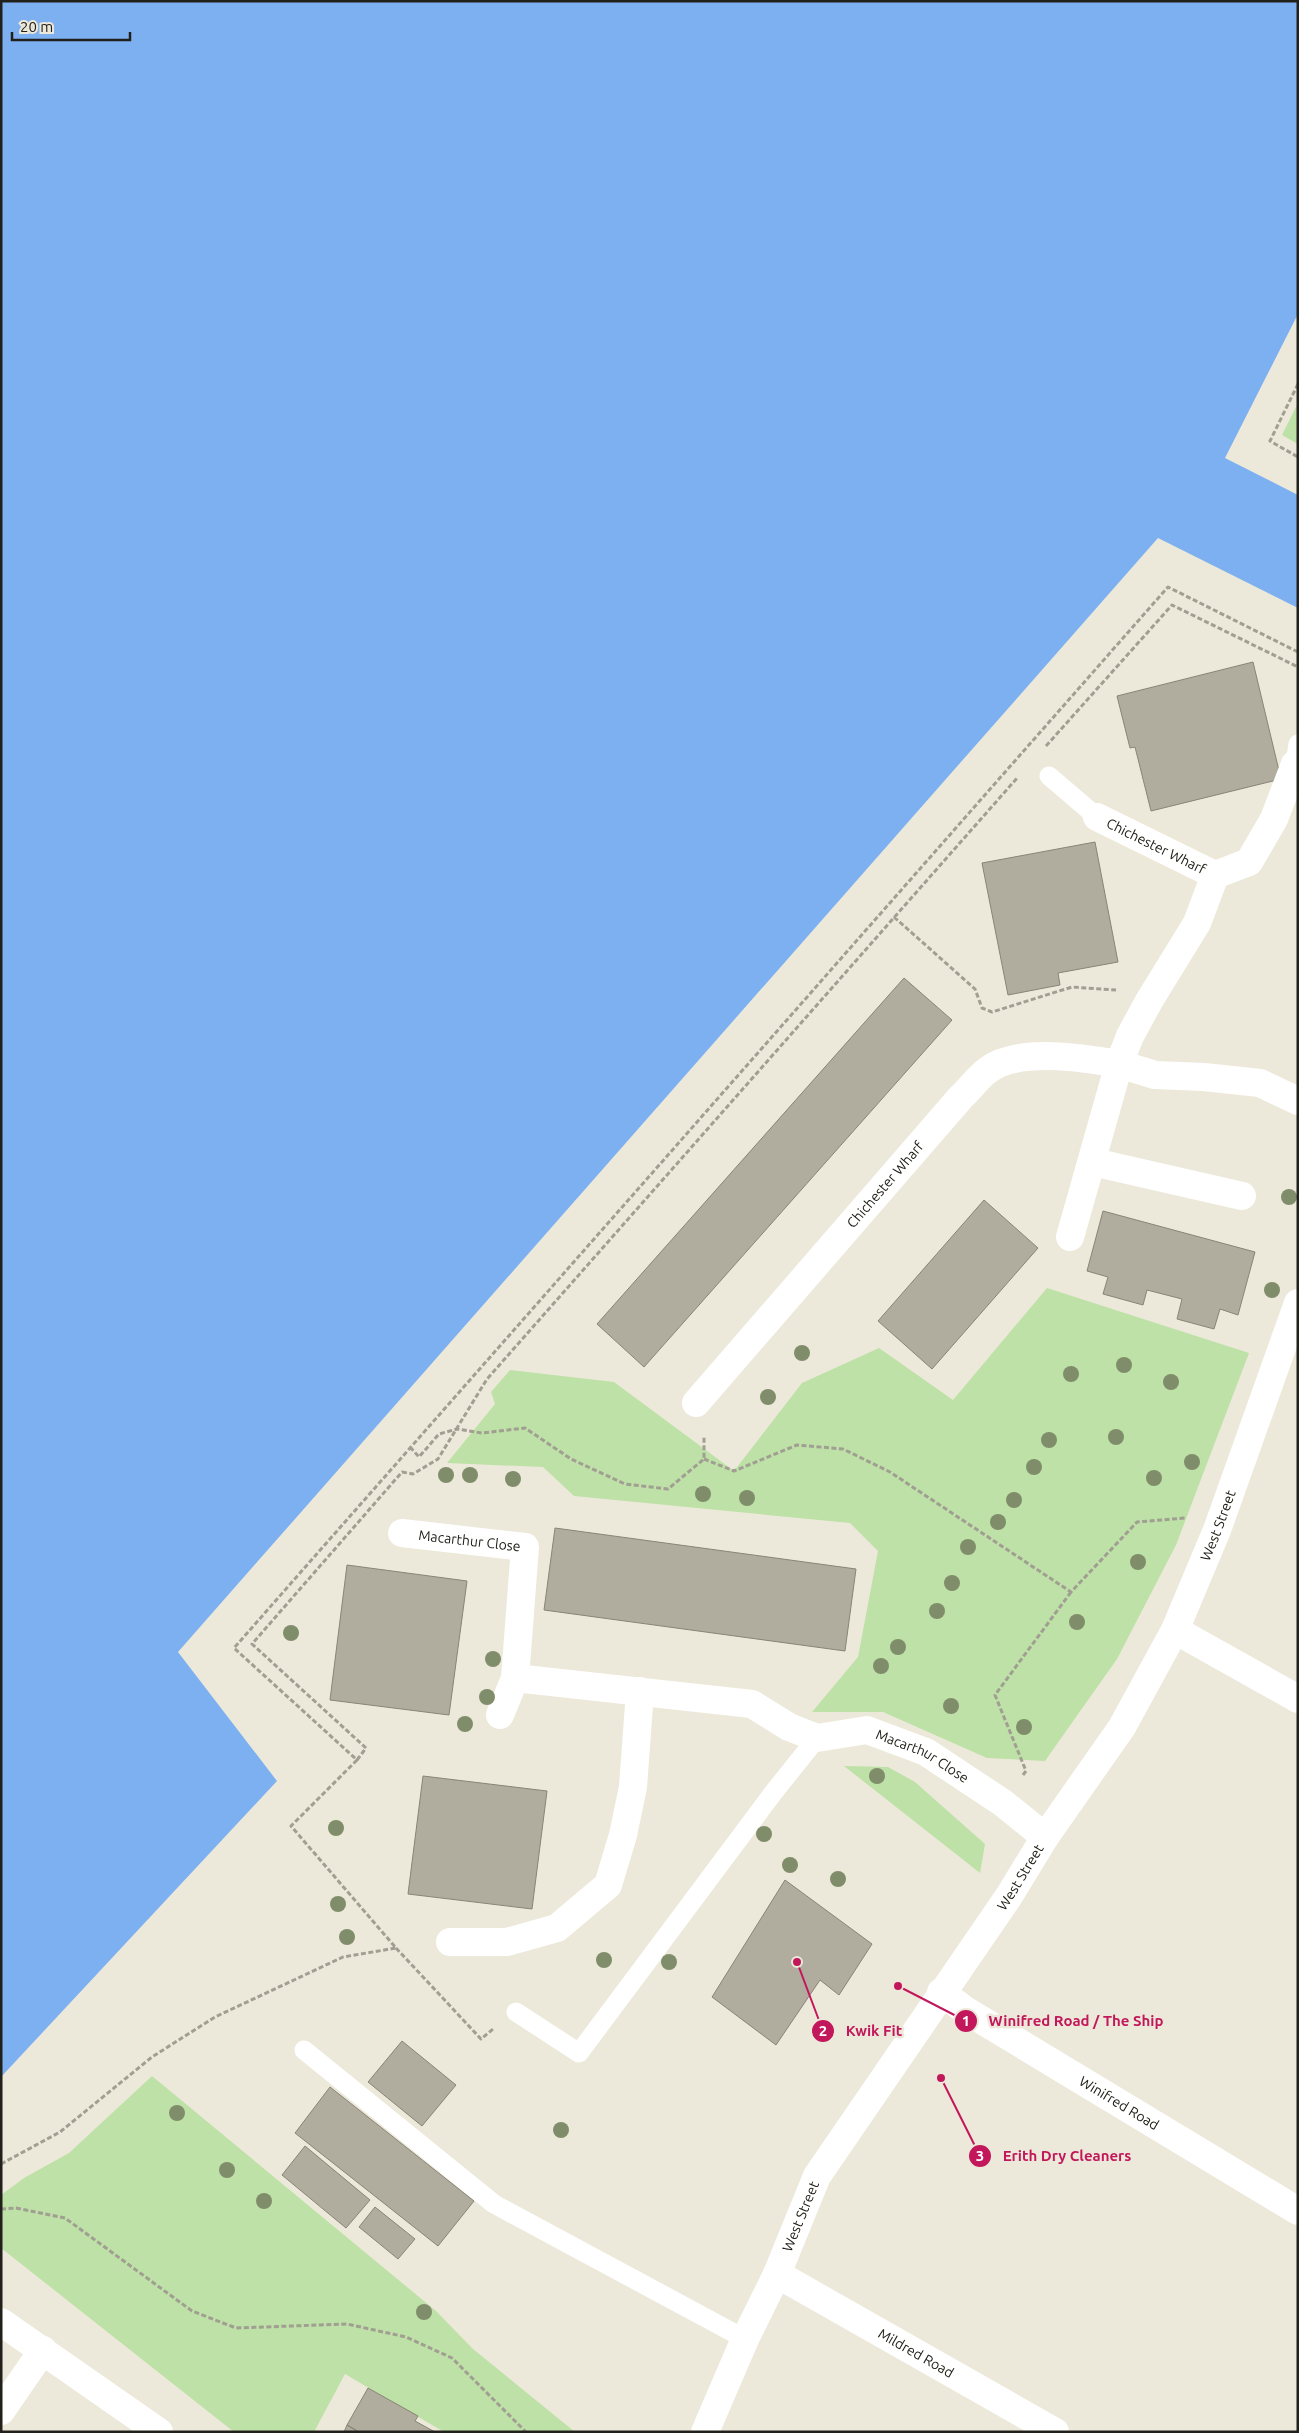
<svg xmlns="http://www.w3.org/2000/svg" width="1299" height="2433" viewBox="0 0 1299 2433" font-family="Ubuntu,sans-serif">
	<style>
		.green { fill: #bde1a6 }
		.water { fill: #7db0f1 }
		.building { fill: #b0ac9e; stroke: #888476 }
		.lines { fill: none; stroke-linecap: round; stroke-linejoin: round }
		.path { stroke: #a19e92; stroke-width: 3; stroke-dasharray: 5 2.5; stroke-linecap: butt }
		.service { stroke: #fff; stroke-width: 19 }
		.minor { stroke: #fff; stroke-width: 28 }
		.tertiary { stroke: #fff; stroke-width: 28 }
		.tree { fill: #808d6a }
		.labels { text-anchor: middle; stroke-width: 5; stroke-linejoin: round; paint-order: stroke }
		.street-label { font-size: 14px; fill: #21201a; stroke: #ede9da }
		.leader { fill: none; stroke: #c2185b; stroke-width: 2 }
		.callout-dot { fill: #c2185b; stroke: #ede9da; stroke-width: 2 }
		.mark-label { font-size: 15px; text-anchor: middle; font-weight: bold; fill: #fff }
		.callout-label { font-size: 15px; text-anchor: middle; font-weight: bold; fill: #c2185b; stroke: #ede9da; stroke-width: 5; stroke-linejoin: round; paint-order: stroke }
	</style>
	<rect width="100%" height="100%" fill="#ede9da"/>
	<path class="green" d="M1298 403V444L1282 435Z
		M1047 1288 1249 1353 1176 1545 1117 1659 1045 1761 987 1758 883 1712H812L858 1657 878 1551 850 1523 574 1496 543 1467 447 1463 495 1404 491 1392 510 1370 614 1382 734 1471 802 1383 879 1348 953 1400Z
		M844 1766 888 1767 915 1782 985 1844 980 1873Z
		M152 2076 436 2311 473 2349 575 2432H444L345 2374 314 2432H234L1 2248V2195L24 2178 69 2153Z"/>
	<path class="water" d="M1 1H1298V314L1225 458 1298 495V608L1158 538 178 1652 277 1781 1 2077Z"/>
	<path class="building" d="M1253 662 1281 779 1151 811 1135 747 1130 748 1117 696Z
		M1095 842 1118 962 1058 973 1060 985 1008 995 982 863Z
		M904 978 952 1020 644 1367 597 1324Z
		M984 1200 1038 1248 932 1369 878 1321Z
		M1103 1211 1255 1252 1238 1315 1220 1309 1214 1329 1177 1319 1182 1299 1147 1290 1143 1305 1103 1294 1108 1277 1087 1271Z
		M555 1528 856 1569 845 1651 544 1610Z
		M347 1565 467 1581 449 1715 330 1700Z
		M423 1776 547 1791 532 1909 408 1894Z
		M785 1880 872 1944 839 1995 820 1980 776 2045 712 1997Z
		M402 2041 456 2085 422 2126 368 2082Z
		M330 2087 474 2201 438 2246 295 2133Z
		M305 2146 370 2200 346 2228 282 2175Z
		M375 2207 415 2239 398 2259 359 2227Z
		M368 2388 418 2416 415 2421 435 2432H359L347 2425Z
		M347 2425 359 2432H344Z"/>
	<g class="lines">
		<path class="path" d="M1298 384 1270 441 1298 457
			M1046 746 1172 605 1298 667
			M894 917 975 989 982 1008 992 1012 1072 987 1116 990
			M410 1447 419 1457 439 1434 457 1429 482 1433 525 1428 571 1459 625 1484 668 1489 704 1459V1437
			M704 1459 734 1471 797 1445 843 1449 890 1472 1071 1592 1137 1522 1185 1518
			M357 1760 366 1748 252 1644 402 1472 413 1474 438 1459 487 1379 1018 777
			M1023 1775 1026 1771 995 1695 1071 1592
			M396 1948 481 2039 493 2029
			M1 2164 60 2132 152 2057 215 2017 343 1957 396 1948 291 1826 357 1760 234 1648 1168 587 1298 652
			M1 2209 16 2208 65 2218 192 2311 236 2328 347 2324 406 2337 452 2358 526 2432"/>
		<path class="service" d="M1295 764 1298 744
			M1049 776 1097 817
			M516 2012 579 2053 773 1793 817 1738
			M304 2050 494 2204 745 2339"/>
		<g class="minor">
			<path d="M1295 764 1274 819 1249 862 1215 875 1197 923 1149 1001 1130 1036 1119 1064 1155 1075 1204 1077 1260 1083 1298 1101"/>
			<path id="s1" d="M1097 817 1215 875"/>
			<path d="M1093 1162 1242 1196"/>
			<path id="s2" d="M696 1403 961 1097C970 1089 978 1077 988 1070 1019 1047 1084 1058 1119 1064L1070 1237"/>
			<path id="s3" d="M402 1533 525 1547 515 1678"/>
			<path d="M1175 1630 1298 1699"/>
			<path id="s4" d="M500 1715 515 1678 752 1704 789 1727 817 1738 867 1730 926 1752 1003 1803 1045 1837"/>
			<path d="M450 1942H507L557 1928 608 1885 623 1835 633 1787 640 1691"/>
			<path id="s5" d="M941 1992 965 2010 1298 2211"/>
			<path id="s6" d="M777 2274 1055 2432"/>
			<path d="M1 2322 159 2432"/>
			<path d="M1 2411 43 2350"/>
		</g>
		<path class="tertiary" id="s7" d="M705 2432 745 2339 777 2274 817 2176 1009 1896 1045 1837 1122 1727 1175 1630 1217 1530 1298 1303"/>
	</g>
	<g class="tree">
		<circle cx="1289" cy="1197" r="8"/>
		<circle cx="1272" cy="1290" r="8"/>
		<circle cx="802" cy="1353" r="8"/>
		<circle cx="1124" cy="1365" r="8"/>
		<circle cx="1071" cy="1374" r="8"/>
		<circle cx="1171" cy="1382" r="8"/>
		<circle cx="768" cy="1397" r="8"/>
		<circle cx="1116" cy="1437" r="8"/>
		<circle cx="1049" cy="1440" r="8"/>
		<circle cx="1192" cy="1462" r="8"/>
		<circle cx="1034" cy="1467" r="8"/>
		<circle cx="446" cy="1475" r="8"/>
		<circle cx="470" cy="1475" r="8"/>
		<circle cx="1154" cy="1478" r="8"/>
		<circle cx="513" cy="1479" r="8"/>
		<circle cx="703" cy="1494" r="8"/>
		<circle cx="747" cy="1498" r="8"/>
		<circle cx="1014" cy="1500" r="8"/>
		<circle cx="998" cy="1522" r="8"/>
		<circle cx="968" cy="1547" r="8"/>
		<circle cx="1138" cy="1562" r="8"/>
		<circle cx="952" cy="1583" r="8"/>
		<circle cx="937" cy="1611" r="8"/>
		<circle cx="1077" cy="1622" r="8"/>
		<circle cx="291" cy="1633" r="8"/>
		<circle cx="898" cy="1647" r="8"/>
		<circle cx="493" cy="1659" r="8"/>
		<circle cx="881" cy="1666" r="8"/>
		<circle cx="487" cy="1697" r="8"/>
		<circle cx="951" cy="1706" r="8"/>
		<circle cx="465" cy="1724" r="8"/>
		<circle cx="1024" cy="1727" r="8"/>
		<circle cx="877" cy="1776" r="8"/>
		<circle cx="336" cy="1828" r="8"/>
		<circle cx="764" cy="1834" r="8"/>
		<circle cx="790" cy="1865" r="8"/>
		<circle cx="838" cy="1879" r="8"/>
		<circle cx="338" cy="1904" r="8"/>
		<circle cx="347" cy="1937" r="8"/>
		<circle cx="604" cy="1960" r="8"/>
		<circle cx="669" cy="1962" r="8"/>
		<circle cx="177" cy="2113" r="8"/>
		<circle cx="561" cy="2130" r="8"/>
		<circle cx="227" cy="2170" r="8"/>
		<circle cx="264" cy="2201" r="8"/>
		<circle cx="424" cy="2312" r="8"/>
	</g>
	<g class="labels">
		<g class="street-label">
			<text dy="5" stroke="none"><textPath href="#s1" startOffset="66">Chichester Wharf</textPath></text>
			<text dy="5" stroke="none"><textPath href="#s2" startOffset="289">Chichester Wharf</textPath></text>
			<text dy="5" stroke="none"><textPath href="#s7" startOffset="1046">West Street</textPath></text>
			<text dy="5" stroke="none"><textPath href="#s3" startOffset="68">Macarthur Close</textPath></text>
			<text dy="5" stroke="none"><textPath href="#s4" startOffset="464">Macarthur Close</textPath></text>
			<text dy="5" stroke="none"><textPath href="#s7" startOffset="641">West Street</textPath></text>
			<text dy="5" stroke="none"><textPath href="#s5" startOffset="210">Winifred Road</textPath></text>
			<text dy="5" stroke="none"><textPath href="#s7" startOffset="236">West Street</textPath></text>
			<text dy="5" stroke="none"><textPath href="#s6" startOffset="160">Mildred Road</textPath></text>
		</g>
	</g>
	<path class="leader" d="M898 1986L966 2021M797 1962L823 2031M941 2078L980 2156"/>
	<g class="callout-dot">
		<circle cx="898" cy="1986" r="5"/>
		<circle cx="797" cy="1962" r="5"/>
		<circle cx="941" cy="2078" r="5"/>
		<circle cx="966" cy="2021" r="12"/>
		<circle cx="823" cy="2031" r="12"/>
		<circle cx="980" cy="2156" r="12"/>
	</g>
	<g class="mark-label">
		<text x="966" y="2026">1</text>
		<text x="823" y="2036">2</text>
		<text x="980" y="2161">3</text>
	</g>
	<g class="callout-label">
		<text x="1076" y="2026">Winifred Road / The Ship</text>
		<text x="874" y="2036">Kwik Fit</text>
		<text x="1067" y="2161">Erith Dry Cleaners</text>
	</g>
	<rect width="1299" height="2433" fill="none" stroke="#21201a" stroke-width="5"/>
	<path d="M12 32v8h118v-8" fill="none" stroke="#21201a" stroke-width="2.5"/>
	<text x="20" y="32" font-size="15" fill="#21201a" stroke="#ede9da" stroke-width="4" paint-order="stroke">20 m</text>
</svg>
